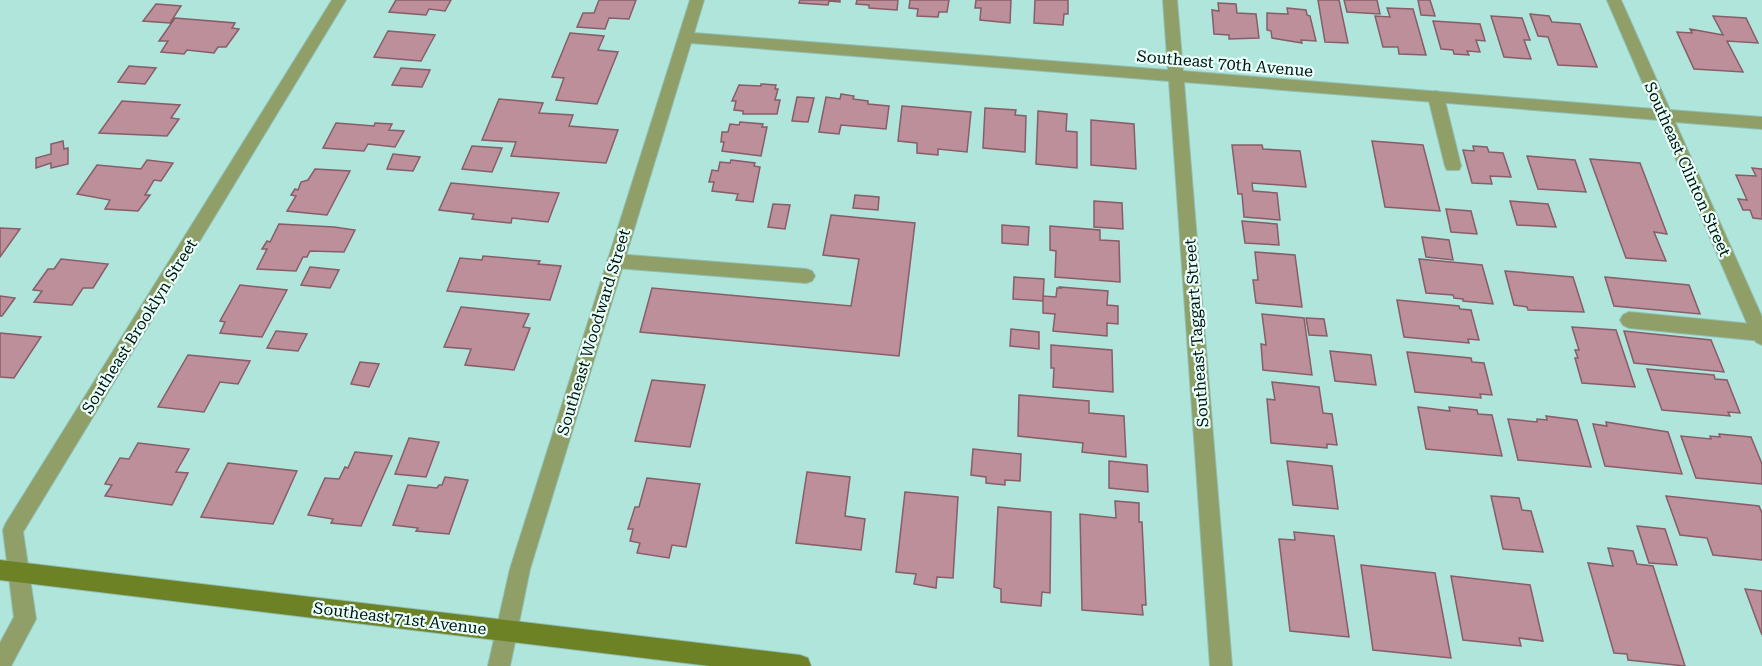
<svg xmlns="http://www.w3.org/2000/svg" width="1762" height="666" viewBox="0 0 1762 666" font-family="'Roboto Serif',serif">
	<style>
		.building { fill: #bc8f9b; stroke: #875d68; stroke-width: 1.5 }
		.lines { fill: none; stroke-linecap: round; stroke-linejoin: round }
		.lane-casing { stroke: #90bfb5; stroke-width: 2 }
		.street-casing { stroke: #90bfb5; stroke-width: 2 }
		.secondary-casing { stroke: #90bfb5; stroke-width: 2 }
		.lane { fill: #8f9f67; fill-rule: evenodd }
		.street { fill: #8f9f67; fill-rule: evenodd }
		.secondary { fill: #6d8125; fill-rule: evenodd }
		.labels { text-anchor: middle; stroke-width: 4.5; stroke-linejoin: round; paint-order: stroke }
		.street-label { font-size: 16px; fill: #00120e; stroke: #e9fffa }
	</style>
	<rect width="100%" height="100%" fill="#afe5da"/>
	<path class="building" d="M396 0H451L445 11 429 9 426 15 389 12Z
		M599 0H636L629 19 609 18 605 29 577 27 583 13H594Z
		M800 0H840V2L829 1 828 5 799 3Z
		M857 0H898L897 10 869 8V5L856 4Z
		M910 0H949L947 12H939L938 17 917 16 918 9 909 8Z
		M976 0H1011L1010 23 980 20 981 8H975Z
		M1035 0H1068V14H1064L1063 25 1034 23Z
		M1318 0H1339L1348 43 1325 42Z
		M1344 0H1377L1380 14 1347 12Z
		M1418 0H1430L1435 16 1421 15Z
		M1218 3 1236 4 1237 13 1256 14 1259 38 1229 39V35L1214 34 1212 10 1219 11Z
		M156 4 181 6 170 23 143 21Z
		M1287 8 1306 10 1307 15 1310 16 1316 41 1301 40 1302 43 1272 38 1271 31 1267 30V13L1288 14Z
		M1387 8 1413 9 1426 55 1399 54 1398 47H1383L1375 16 1390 17Z
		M1530 14 1549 16 1552 22 1580 24 1597 67 1558 65 1548 37 1538 36Z
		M1491 16 1522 18 1530 40H1524L1531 59 1504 57Z
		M1713 16 1746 18 1758 43 1727 41 1743 72 1694 69 1677 32 1692 33 1690 29 1723 35Z
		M175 18 235 23 232 28 239 29 226 47H218L214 53 187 50 184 54 161 52 168 41H159Z
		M1433 21 1480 24 1485 41 1476 40 1480 52 1467 51 1469 55 1454 54 1453 50 1441 49Z
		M388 31 435 35 421 61 374 57Z
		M570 33 604 36 598 50 618 52 597 104 556 100 564 78 552 77Z
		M129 66 156 68 145 84 118 82Z
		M401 68 430 70 422 87 392 85Z
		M761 84 776 85 775 89H778L775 100H780L777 114H743V111L734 110 736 101H732L739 85 761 86Z
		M841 94 854 96 853 99 868 101V104L889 106 886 129 841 125 839 134 819 132 826 97 840 99Z
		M797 97 814 98 808 122 792 121Z
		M499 99 543 103 539 113 573 115 569 126 618 130 606 163 511 156 516 142 482 140Z
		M122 101 180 105 171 118 179 119 167 136 99 133Z
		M902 106 971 112 967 152 938 149V155L917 153V143L898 141Z
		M985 108 1016 110 1015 115 1026 116 1025 152 983 148Z
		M1038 111 1067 114 1066 131 1077 132V168L1036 164Z
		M1091 120 1134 124 1136 169 1091 165Z
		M740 122 763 124 762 127H767L761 156 722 151 724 142H721L722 132H728L730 124 739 125Z
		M336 123 374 126 375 123 392 124 389 130 404 131 395 147 368 144 364 151 323 148Z
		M63 141 64 149 68 148V164L51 168V163L36 168V158L51 154V144Z
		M1372 141 1423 145 1440 211 1385 207Z
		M1232 145H1262L1263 149 1300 151 1306 187 1252 183 1253 191 1277 193 1280 220 1244 217 1242 194H1238Z
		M472 146 502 148 492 172 462 169Z
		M1473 146 1487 147 1489 152 1503 153 1511 177 1490 176 1492 184 1472 183 1463 150 1474 151Z
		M393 154 420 157 413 171 387 169Z
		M1527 156 1575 160 1586 192 1538 189Z
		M1590 159 1640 163 1667 234 1654 232 1666 261 1626 258Z
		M147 160 173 163 161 181 154 180 145 195H150L138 211 105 209 110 200 77 194 97 165 141 169Z
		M731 160 755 163 754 166 760 167 753 202 736 200 738 194 712 191 714 182H709L712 170 718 171 720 162 730 163Z
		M1752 168 1762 169V219L1753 218 1750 210H1743L1738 199 1747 200 1736 175 1756 176Z
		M315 169 350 171 327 215 287 211 296 196 291 195 295 189 298 190 301 182 308 180Z
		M451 183 559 193 548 222 512 218 511 223 472 219 474 214 439 210Z
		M855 195 879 197 878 210 853 208Z
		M1094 201 1122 203 1123 229 1094 227Z
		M1510 201 1548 204 1556 227 1517 225Z
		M773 204 790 205 785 229 768 227Z
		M1446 209 1471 211 1477 234 1451 232Z
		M831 215 915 223 899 356 640 332 652 288 851 306 859 259 823 255Z
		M1242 221 1277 224 1279 245 1245 243Z
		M279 224 334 227 355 230 344 252 310 251 307 257H303L296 271 257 269 267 249H262L267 241 270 242Z
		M1002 225 1029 227 1028 245 1002 243Z
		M1050 226 1100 230V240L1119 241 1120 282 1055 277 1056 251 1050 250Z
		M0 228 20 229 0 257Z
		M1422 237 1449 240 1453 260 1426 257Z
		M1255 252 1295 255 1302 307 1256 303 1253 280H1258Z
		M483 256 540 261 538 264 561 266 550 300 447 291 460 258 482 260Z
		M61 259 108 264 93 288H83L72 305 34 302 42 291 33 290 48 269H54Z
		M1419 259 1482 265 1493 304 1463 301V299L1454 298 1453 295 1426 293Z
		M310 267 339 270 330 288 301 285Z
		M1505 271 1573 277 1584 312 1528 310 1527 307 1514 305Z
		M1014 277 1044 279 1043 301 1013 299Z
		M1605 277 1689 285 1700 314 1614 306Z
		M240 285 287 290 262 337 220 333 225 322 220 321Z
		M1060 287 1108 291 1107 305 1118 306V324L1107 323V336L1053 331 1055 314 1043 313V296L1056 297 1057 288H1061Z
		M0 296 15 298 2 316H0Z
		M1397 300 1459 306 1460 309 1471 310 1479 340 1468 339 1469 343 1404 337Z
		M461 307 529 314 523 327 530 328 514 370 465 365 471 349 444 347Z
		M1262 314 1304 318 1312 375 1263 370 1261 344 1266 345Z
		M1306 318 1324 319 1327 336 1309 335Z
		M1572 327 1616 330 1635 387 1582 383 1575 358H1578L1575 350H1579Z
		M1011 329 1039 332V349L1010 346Z
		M276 331 307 334 298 351 267 348Z
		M1624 331 1711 340 1724 372 1634 363Z
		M0 333 41 337 14 378 0 377Z
		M1051 345 1112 350 1113 392 1053 387 1054 368H1051Z
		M1330 351 1371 355 1376 385 1335 381Z
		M1407 352 1471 358 1472 362 1484 363 1492 395 1480 394 1481 398 1415 392Z
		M188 355 250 361 238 384 220 382 204 412 158 407Z
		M360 362 379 364 369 387 351 384Z
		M1647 369 1714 375 1715 379 1727 380 1740 413 1728 412 1730 416 1662 410Z
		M652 380 705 385 690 447 635 441Z
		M1272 382 1319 387 1323 413 1332 414 1337 445 1327 444V448L1271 443 1267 399 1275 400Z
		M1019 395 1089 401V413L1124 416 1126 457 1082 452 1083 443 1018 436Z
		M1418 407 1450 411 1449 407 1477 410 1478 414 1492 415 1502 456 1426 449Z
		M1546 416 1577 420 1591 467 1518 460 1508 419 1537 422V419L1547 420Z
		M1606 422 1668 432 1682 474 1605 466 1593 424 1607 426Z
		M1719 434 1751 437 1762 464V484L1696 478 1681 436 1711 439 1710 436 1720 437Z
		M409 438 439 442 426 477 395 474Z
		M138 443 189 449 176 472 188 473 172 505 105 496 112 485 105 484 120 458 129 459Z
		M973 449 1021 454 1020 481 1005 480V485L986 483V477L971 475Z
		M355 452 392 456 361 526 331 523 333 519 308 515 325 478 339 479 345 467 348 468Z
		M1109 461 1147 465 1148 492 1109 488Z
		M1287 461 1332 466 1338 509 1293 505Z
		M228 463 297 471 273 524 201 517Z
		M807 472 850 477 845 516 865 519 861 550 796 543Z
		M445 477 468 480 449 534 416 531 418 528 393 525 408 485 437 488 439 485H442Z
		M647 478 700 484 686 547 672 545 669 558 637 553 640 543 630 541 633 529H628L635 507H639Z
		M905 492 958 497 953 578 937 577 936 588 914 584 916 574 896 572Z
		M1491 496 1519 498 1522 510 1531 511 1543 552 1503 549Z
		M1666 496 1759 506 1762 513V560L1713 555 1707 538 1680 535Z
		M1115 501 1139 503V522H1142L1146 605H1142L1143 615 1082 610 1080 514 1116 518Z
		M998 507 1051 512 1050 593 1042 592 1041 606 1001 602V589L994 587Z
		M1637 526 1665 529 1677 565 1649 563Z
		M1294 532 1334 536 1349 637 1290 631 1279 539 1295 540Z
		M1608 548 1633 551 1637 564 1653 566 1685 666 1628 660 1627 654 1614 653 1588 563 1613 566Z
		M1361 565 1435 573 1451 658 1373 650Z
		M1451 576 1530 585 1543 641 1519 638 1521 646 1463 640Z
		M1745 589 1762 591V635Z"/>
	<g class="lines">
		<g class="lane-casing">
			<path id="lane" d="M1436 91 1441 93 1444 97 1461 166 1459 170H1447L1445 166 1428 97 1431 93Z
				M616 254 806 269 812 271 815 276 812 281 806 283 616 268 610 266 607 261 610 256Z
				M1629 312 1762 325V341L1629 328 1623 325 1620 320 1623 315Z"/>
		</g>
		<g class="street-casing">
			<path id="street" d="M332 0H346L23 532 36 619 11 666H0V643L14 617 3 530 6 523Z
				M690 0H704L694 33 1168 70 1163 0H1177L1183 71 1654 109 1607 0H1621L1670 110 1762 117V129L1675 122 1762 317V345L1756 342 1753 337 1659 120 1184 82 1232 666H1210L1169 81 691 43 530 569 510 666H488L510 569Z"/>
		</g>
		<g class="secondary-casing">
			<path id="secondary" d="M0 560 800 655 808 658 811 666H710L0 580Z"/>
		</g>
		<use href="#lane" class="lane"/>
		<use href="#street" class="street"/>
		<use href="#secondary" class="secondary"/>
	</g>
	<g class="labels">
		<g class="street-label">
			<text transform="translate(1225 63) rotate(5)" y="6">Southeast 70th Avenue</text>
			<text transform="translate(1688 169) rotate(66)" y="6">Southeast Clinton Street</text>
			<text transform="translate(139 326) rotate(-58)" y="6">Southeast Brooklyn Street</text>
			<text transform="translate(593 332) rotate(-73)" y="6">Southeast Woodward Street</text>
			<text transform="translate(1196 333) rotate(-94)" y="6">Southeast Taggart Street</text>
			<text transform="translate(400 618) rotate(7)" y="6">Southeast 71st Avenue</text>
		</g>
	</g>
</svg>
